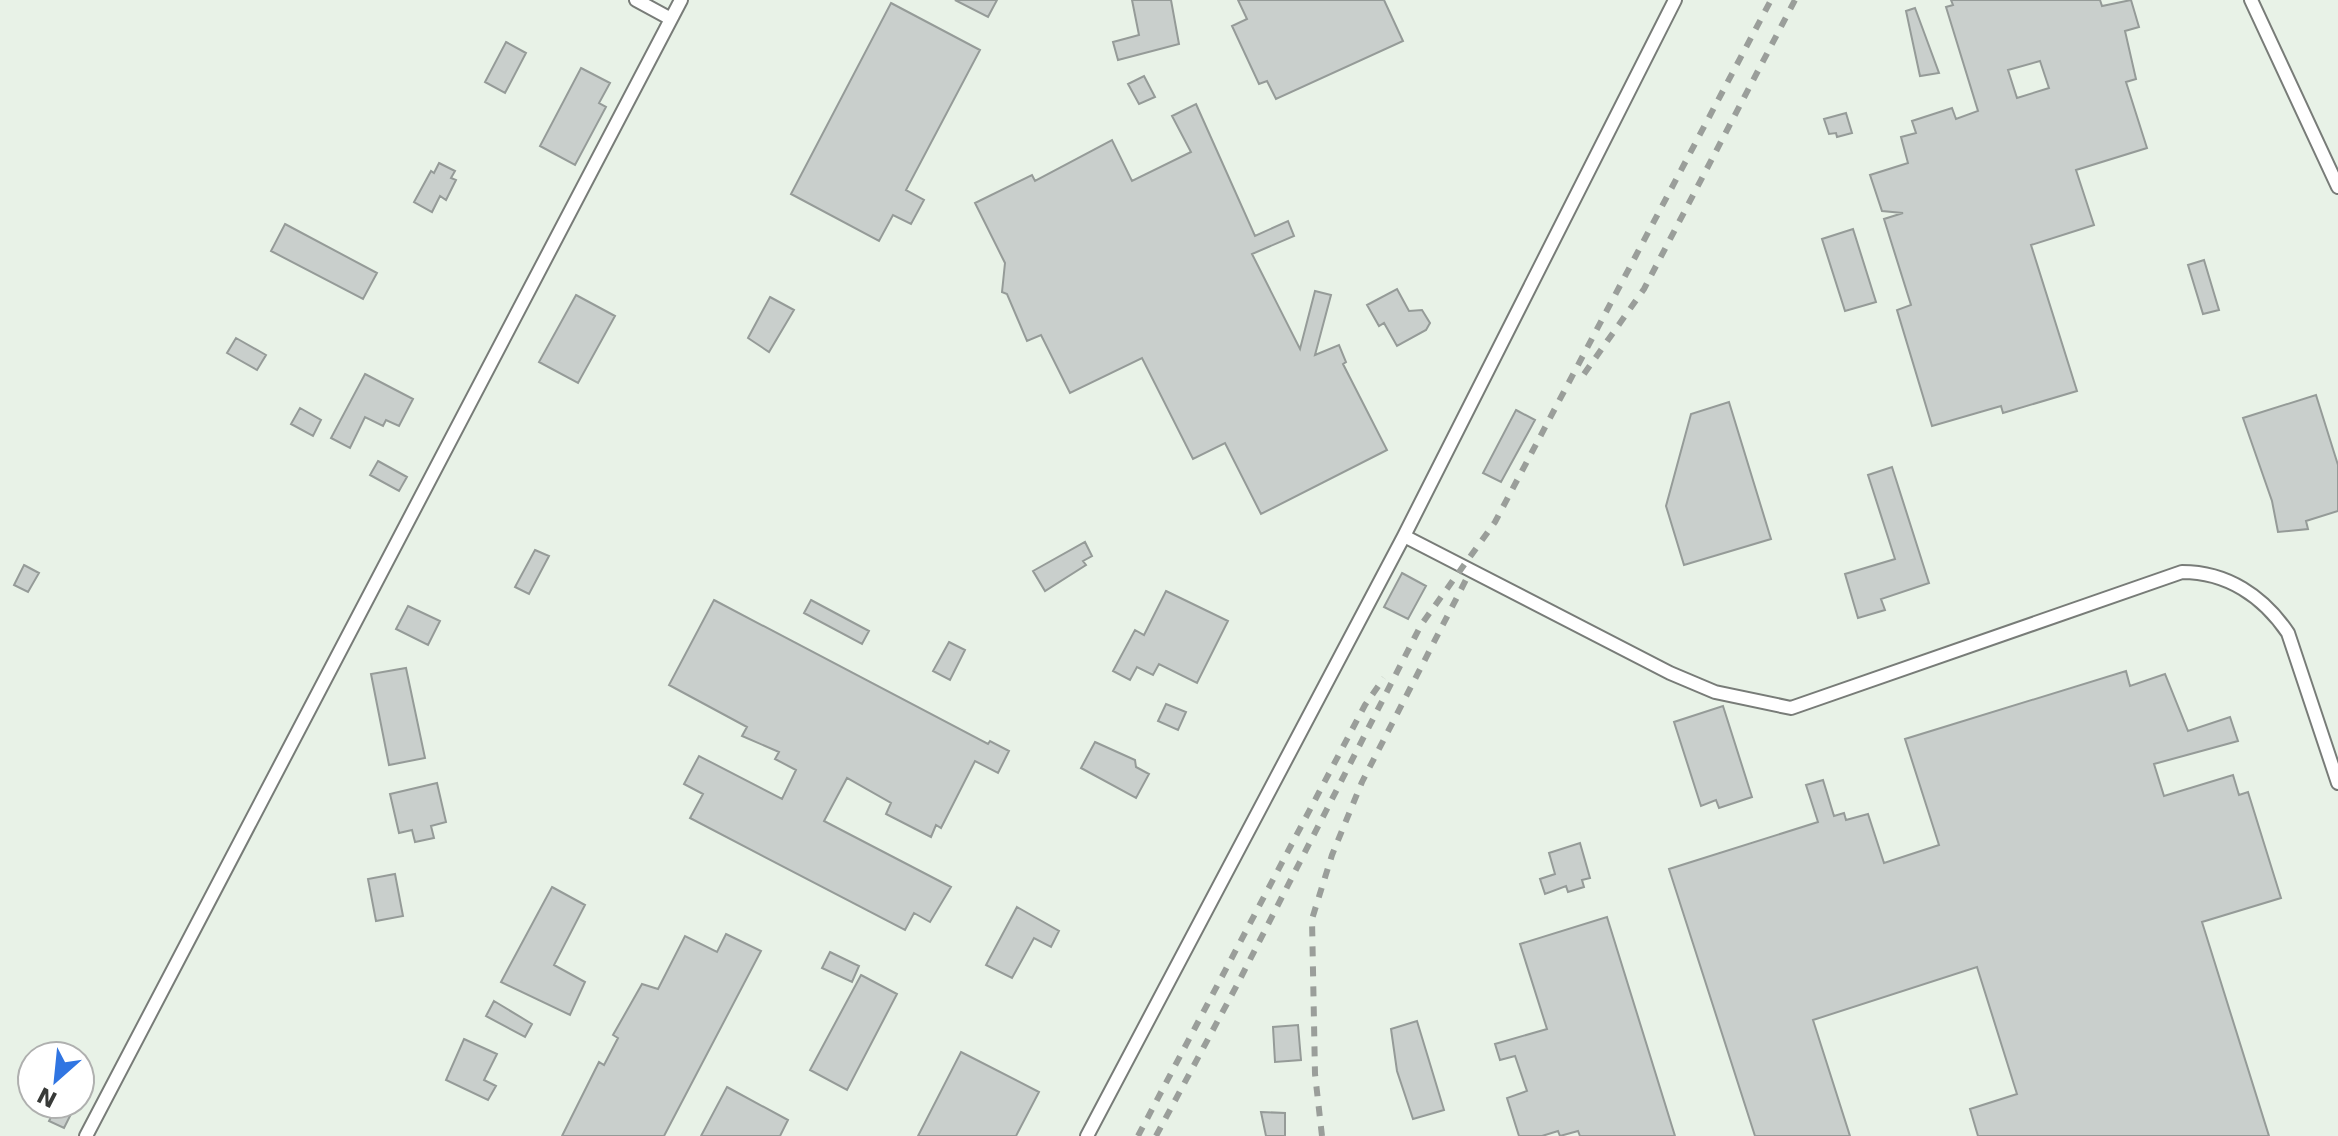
<svg xmlns="http://www.w3.org/2000/svg" width="2338" height="1136" viewBox="0 0 2338 1136" font-family="'DejaVu Sans',sans-serif">
	<style>
		.built { fill: #e8f2e7; fill-rule: evenodd }
		.building { fill: #c9cfcc; stroke: #959b98; stroke-width: 2; fill-rule: evenodd }
		.lines { fill: none; stroke-linecap: round; stroke-linejoin: round }
		.service-casing { stroke: #787c78; stroke-width: 16 }
		.service { stroke: #fff; stroke-width: 12 }
		.rail { stroke: #9a9e9a; stroke-width: 6; stroke-dasharray: 10 10; stroke-linecap: butt }
	</style>
	<rect width="100%" height="100%" fill="#f6fbf6"/>
	<path class="built" d="M0 0H2338V1136H0ZM32 1056H80V1104H32Z"/>
	<path class="building" d="M955 0H997L988 17Z
		M1132 0H1171L1179 44 1118 60 1113 42 1139 35Z
		M1238 0H1384L1403 41 1276 99 1267 81 1259 84 1232 26 1247 19Z
		M1951 0H2100L2102 6 2131 0 2139 27 2125 31 2136 79 2126 82 2147 148 2076 170 2094 225 2031 245 2077 391 2003 413 2001 406 1932 426 1897 310 1911 305 1884 219 1903 213 1882 211 1870 175 1908 163 1901 137 1916 133 1912 121 1952 108 1956 119 1978 111 1946 7 1953 5ZM2040 61 2049 88 2017 98 2008 70Z
		M891 3 980 50 906 190 924 200 911 224 893 215 879 241 791 194Z
		M1915 8 1939 73 1920 76 1906 11Z
		M506 42 526 53 505 93 485 82Z
		M581 68 610 83 599 103 606 107 575 165 540 146Z
		M1144 76 1155 97 1139 104 1128 84Z
		M1196 104 1255 236 1288 221 1294 236 1252 254 1300 349 1315 291 1331 295 1315 355 1339 345 1346 362 1343 364 1387 450 1261 514 1225 443 1193 459 1142 358 1070 393 1041 335 1027 341 1007 294 1002 292 1005 263 975 203 1032 175 1035 181 1112 140 1132 181 1191 152 1172 116Z
		M1846 113 1852 133 1837 137 1836 133 1829 134 1824 119Z
		M439 163 455 171 451 178 456 180 446 200 440 196 432 212 414 202 431 171 434 173Z
		M285 224 377 273 363 299 271 251Z
		M1853 229 1876 302 1845 311 1822 239Z
		M2204 260 2219 310 2203 314 2188 265Z
		M1397 289 1409 311 1422 310 1430 323 1426 330 1397 346 1384 323 1379 326 1367 305Z
		M576 295 615 316 578 383 539 362Z
		M770 297 794 310 769 352 748 338Z
		M236 338 266 355 257 370 227 353Z
		M365 374 413 399 399 426 386 420 383 426 365 417 350 448 331 438Z
		M2316 395 2338 465V511L2306 521 2308 529 2278 532 2272 501 2243 418Z
		M1729 402 1771 539 1684 565 1666 506 1691 414Z
		M300 408 321 420 313 436 291 424Z
		M1516 410 1535 420 1501 482 1483 473Z
		M378 461 407 477 399 491 370 475Z
		M1892 467 1929 583 1881 599 1885 610 1858 618 1845 574 1895 559 1868 475Z
		M1085 542 1092 556 1083 561 1086 565 1045 591 1033 571Z
		M535 550 549 556 529 594 515 587Z
		M24 565 39 573 28 592 14 585Z
		M1402 573 1426 586 1408 619 1384 607Z
		M1166 591 1228 621 1197 683 1159 664 1153 675 1137 667 1130 680 1113 671 1135 630 1144 635Z
		M714 600 988 744 990 741 1009 751 998 773 975 761 941 828 936 825 931 837 886 814 891 803 847 778 824 821 951 887 930 922 914 913 905 930 690 818 703 794 684 784 699 756 782 799 796 770 775 759 779 752 742 736 747 727 669 685Z
		M811 600 869 631 862 644 804 613Z
		M408 606 440 621 428 645 396 629Z
		M949 642 965 650 950 680 933 671Z
		M406 668 425 758 389 765 371 674Z
		M2126 671 2130 686 2165 674 2188 731 2230 717 2238 741 2154 764 2164 796 2233 775 2239 795 2248 792 2281 898 2202 922 2269 1136H1978L1970 1109 2017 1094 1977 967 1813 1020 1850 1136H1755L1669 869 1818 822 1806 785 1823 780 1834 816 1844 813 1846 820 1868 814 1884 863 1939 845 1905 739Z
		M1166 704 1186 712 1178 730 1158 721Z
		M1723 706 1752 797 1719 808 1716 800 1701 806 1674 722Z
		M1095 742 1135 760 1136 767 1149 774 1136 798 1081 768Z
		M437 783 446 822 431 826 434 838 415 842 412 830 399 833 390 794Z
		M1580 843 1590 878 1582 880 1584 887 1568 892 1566 886 1545 894 1540 879 1555 874 1549 853Z
		M395 874 403 916 376 921 368 879Z
		M552 887 585 905 554 965 585 982 570 1015 501 982Z
		M1017 907 1059 931 1051 947 1034 938 1012 978 986 965Z
		M1607 917 1675 1136H1580L1578 1131 1560 1136 1558 1131 1542 1136H1519L1507 1098 1527 1091 1515 1056 1500 1060 1495 1044 1547 1029 1520 944Z
		M726 934 761 951 664 1136H562L599 1062 604 1065 618 1038 613 1035 642 984 658 989 685 936 717 952Z
		M830 952 859 966 852 982 822 968Z
		M861 975 897 994 847 1090 810 1070Z
		M494 1001 532 1024 525 1037 486 1016Z
		M1417 1021 1444 1110 1413 1119 1397 1071 1391 1029Z
		M1298 1025 1301 1060 1275 1062 1273 1027Z
		M464 1039 497 1054 484 1080 496 1086 488 1100 446 1080Z
		M961 1052 1039 1092 1016 1136H918Z
		M727 1087 788 1120 780 1136H701Z
		M58 1104 73 1110 64 1128 49 1121Z
		M1261 1112 1285 1113V1136H1266Z"/>
	<g class="lines">
		<g class="service-casing">
			<path id="service" d="M636 0 671 19
				M2251 0 2338 187
				M1404 536 1670 673 1715 692 1791 708 2182 572C2227 572 2263 596 2288 633L2338 783
				M86 1136 681 0
				M1087 1136 1404 536 1675 0"/>
		</g>
		<use href="#service" class="service"/>
		<path class="rail" d="M1584 374 1644 289 1795 0
			M1138 1136 1365 705 1384 678
			M1156 1136 1237 985 1421 625 1495 522 1771 0
			M1322 1136 1315 1074 1312 919 1332 855 1362 782 1470 572"/>
	</g>
	<g transform="translate(56 1080) rotate(207)"><circle r="38" fill="#ffffff" stroke="#afb0af" stroke-width="2"/>
	<path d="M0-6L14 30L0 20L-14 30Z" fill="#3075e2"/>
	<text y="-12" font-size="22" font-weight="bold" text-anchor="middle" fill="#383a38">N</text>
	</g>
</svg>
